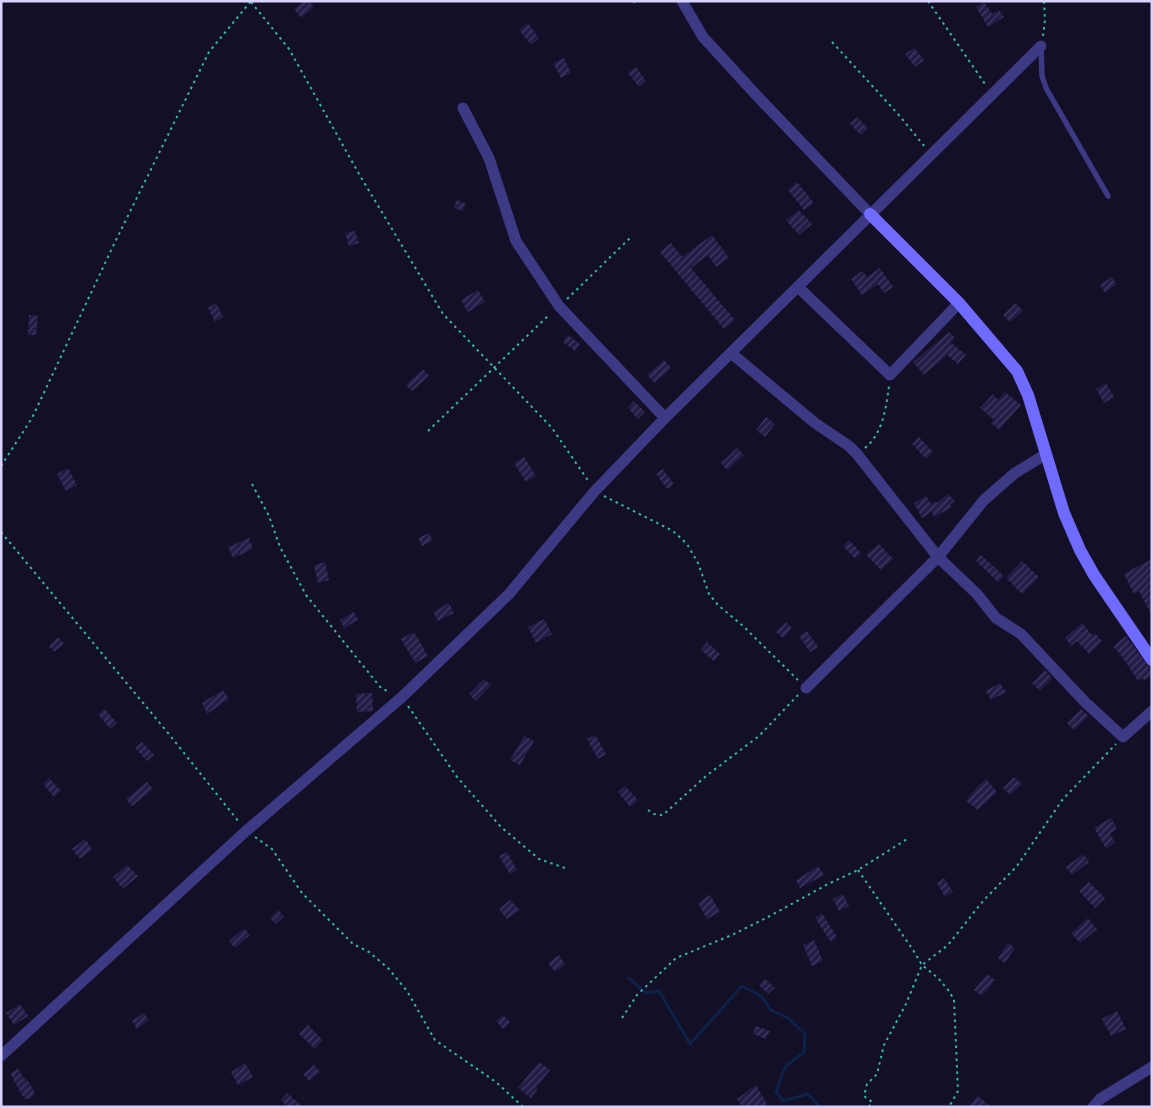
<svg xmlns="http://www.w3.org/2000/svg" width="1153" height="1108" viewBox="0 0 1153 1108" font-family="'DejaVu Sans',sans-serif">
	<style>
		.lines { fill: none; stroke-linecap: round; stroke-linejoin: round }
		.stream { stroke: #0c2248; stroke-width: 3 }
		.building { fill: url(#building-hatch) }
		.path { stroke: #2fb8b0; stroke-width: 2; stroke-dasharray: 2.5 4; stroke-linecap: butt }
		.lane { stroke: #3d3a85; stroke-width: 5.5 }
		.street { stroke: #3d3a85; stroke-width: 11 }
		.secondary { stroke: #6f6bff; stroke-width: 12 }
	</style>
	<defs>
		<pattern id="building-hatch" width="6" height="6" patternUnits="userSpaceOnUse" patternTransform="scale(1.25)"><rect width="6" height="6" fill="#241b47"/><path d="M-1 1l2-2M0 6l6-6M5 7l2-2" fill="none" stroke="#433b63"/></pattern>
	</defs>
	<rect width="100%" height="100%" fill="#130f26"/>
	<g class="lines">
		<path class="stream" d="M629 978 646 993 659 991 690 1044 742 986 761 996 771 1010 788 1018 805 1034 804 1052 785 1067 776 1092 783 1101 808 1094 820 1107"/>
	</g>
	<path class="building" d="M304 1H309L314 7 301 18 294 9Z
		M984 2 992 14 999 10 1004 17 988 27 976 7Z
		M528 23 539 38 531 45 519 30Z
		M914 48 924 60 915 67 905 54Z
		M564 58 571 73 561 78 553 63Z
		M636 67 646 81 639 87 628 73Z
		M857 117 868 128 861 135 850 124Z
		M797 182 814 203 804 210 788 190Z
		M457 200 466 204 463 211 454 208Z
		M799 210 812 224 799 235 786 220Z
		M355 231 359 243 349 246 345 233Z
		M712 235 729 258 716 267 708 255 691 268 735 320 724 329 660 252 671 243 682 257Z
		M880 268 893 287 884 293 878 284 862 295 851 279 862 271 867 277Z
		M1112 277 1117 284 1105 293 1100 285Z
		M478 290 485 302 468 312 461 300Z
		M216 303 223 317 215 322 208 308Z
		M1016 303 1023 311 1010 322 1003 315Z
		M29 315 38 316 36 335H28Z
		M949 332 955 338 950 342 966 355 958 364 947 355 924 375 913 362Z
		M568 335 580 344 575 351 563 342Z
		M664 360 671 368 655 383 647 375Z
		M423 369 429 376 412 391 406 385Z
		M1106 383 1114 397 1104 403 1096 389Z
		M1005 392 1021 405 999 430 991 423 994 420 980 408 993 394 998 400Z
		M634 401 645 412 638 419 628 408Z
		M766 417 775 424 765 437 756 430Z
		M919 437 933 452 926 459 912 444Z
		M737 448 744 455 727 470 721 463Z
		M524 457 536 476 526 482 514 463Z
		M68 468 77 485 66 491 57 474Z
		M663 469 674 484 667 489 656 474Z
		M948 494 955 501 950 505 952 507 934 517 932 512 922 518 914 503 926 496 931 504 936 501 937 503Z
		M429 533 433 541 422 546 418 538Z
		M249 538 253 549 233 558 228 547Z
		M849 540 861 553 855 559 843 546Z
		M879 544 893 559 881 570 866 555Z
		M981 555 1004 576 998 582 976 561Z
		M1152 559V616L1139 591 1134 594 1124 574Z
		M1022 561 1039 577 1022 594 1006 578Z
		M325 562 329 580 318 583 314 565Z
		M449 603 454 613 438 621 433 612Z
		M354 612 358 620 344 628 340 620Z
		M544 619 552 634 536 643 528 627Z
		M786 622 792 628 783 638 776 632Z
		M1082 623 1092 635 1095 633 1102 641 1089 654 1077 641 1071 646 1065 638Z
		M807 631 818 647 810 652 799 636Z
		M414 632 428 656 415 663 401 639Z
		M1126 636 1152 671V676L1144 681 1143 678 1138 681 1123 658 1113 646Z
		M58 637 64 644 54 652 49 646Z
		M707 642 720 654 714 661 701 650Z
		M1045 670 1052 678 1040 691 1032 683Z
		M484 679 491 685 476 701 469 694Z
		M1000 683 1006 692 991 700 986 691Z
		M223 690 229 699 207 714 202 703Z
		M372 693 373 711 357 712 356 694Z
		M105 709 117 723 110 729 98 714Z
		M1081 709 1089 716 1074 730 1067 723Z
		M595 735 606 754 598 759 587 739Z
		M524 736 534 741 520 765 510 760Z
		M142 742 154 755 147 761 135 748Z
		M1014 777 1022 784 1010 795 1003 788Z
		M49 778 61 791 54 797 43 784Z
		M986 779 997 792 978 810 966 801 978 786Z
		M147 782 153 789 132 806 126 799Z
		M625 786 638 800 630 807 618 792Z
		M1111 818 1117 829 1110 834 1115 842 1106 849 1094 828Z
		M85 839 92 849 80 859 72 849Z
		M507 852 517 870 510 874 499 856Z
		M1083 854 1089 862 1072 875 1066 867Z
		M127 865 138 876 123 889 113 877Z
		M818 866 824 875 800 888 796 880Z
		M944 878 953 892 945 897 937 883Z
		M1089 882 1105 898 1095 908 1079 891Z
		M843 894 849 906 839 911 833 899Z
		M710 895 720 912 707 919 698 903Z
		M510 900 520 910 507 919 499 909Z
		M278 910 284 916 276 924 270 918Z
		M822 913 837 937 831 942 815 918Z
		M1088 918 1097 929 1080 943 1071 933Z
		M244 928 250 935 235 948 229 941Z
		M814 940 823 961 812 966 803 945Z
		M1008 943 1015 948 1005 963 998 958Z
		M559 955 565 964 555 972 548 963Z
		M987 974 995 980 982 996 974 990Z
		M765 979 775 988 768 994 759 985Z
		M20 1004 28 1016 14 1025 6 1013Z
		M1117 1011 1126 1029 1111 1036 1102 1019Z
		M144 1013 149 1020 137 1029 132 1021Z
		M503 1015 510 1022 503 1029 496 1021Z
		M308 1025 323 1040 315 1049 299 1034Z
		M756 1026 770 1031 766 1039 753 1034Z
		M539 1062 550 1070 536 1088 538 1089 531 1098 518 1088Z
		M245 1063 253 1077 238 1085 231 1072Z
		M314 1065 320 1072 309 1081 303 1074Z
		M19 1069 24 1079 26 1078 34 1091V1095L31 1098 26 1099 23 1097 10 1073Z
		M756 1085 769 1107H742L737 1099Z
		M287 1093 303 1107H288L281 1100Z
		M978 1096 991 1107H968Z"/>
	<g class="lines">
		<path class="path" d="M633 1 637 4
			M928 1 985 84
			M251 2 289 49 359 174 443 314 552 428 589 482
			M1043 36 1045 20 1044 1
			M832 42 898 114 925 147
			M567 299 630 238
			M428 431 550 314
			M865 448C883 433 886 408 889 386
			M1 466 32 418 116 240 209 52 251 1
			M252 484 269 516 280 547 306 595 381 688 390 692
			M604 496 673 531 687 544 698 563 709 594 718 605 743 626 798 680
			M1 532 168 733 239 822
			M408 706 457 777 501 827 539 859 568 869
			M648 810 654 814 663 815 706 776 759 736 798 695
			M255 837 272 849 302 893 353 944 369 952 388 968 407 991 435 1040 496 1082 523 1107
			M858 870 913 950 922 965 938 978 949 991 954 1000 958 1091 949 1107
			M622 1018 637 995 676 958 732 935 768 917 828 884 858 870 907 839
			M869 1107 872 1102 864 1096 867 1084 877 1074 884 1045 906 1004 922 965 948 945 983 901 1017 866 1063 799 1116 744"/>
		<path class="lane" d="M1041 46 1042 76 1046 88 1108 196"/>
		<path class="street" d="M682 1 703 37 759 98 870 214
			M463 108 489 158 516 241 559 306 665 418
			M798 287 890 375 959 303
			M731 353 815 423 849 446 857 454 938 557 977 594 996 618 1021 634 1085 702 1123 737 1152 711
			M806 688 938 557 984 500 1015 473 1046 454
			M1 1056 246 831 402 697 509 594 594 492 665 418 1041 46
			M1093 1107 1100 1099 1152 1067"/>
		<path class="secondary" d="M870 214 959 303 1017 371 1028 395 1064 513 1080 550 1094 575 1152 660"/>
	</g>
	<rect width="1153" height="1108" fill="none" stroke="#d9d4ff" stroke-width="5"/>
</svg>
